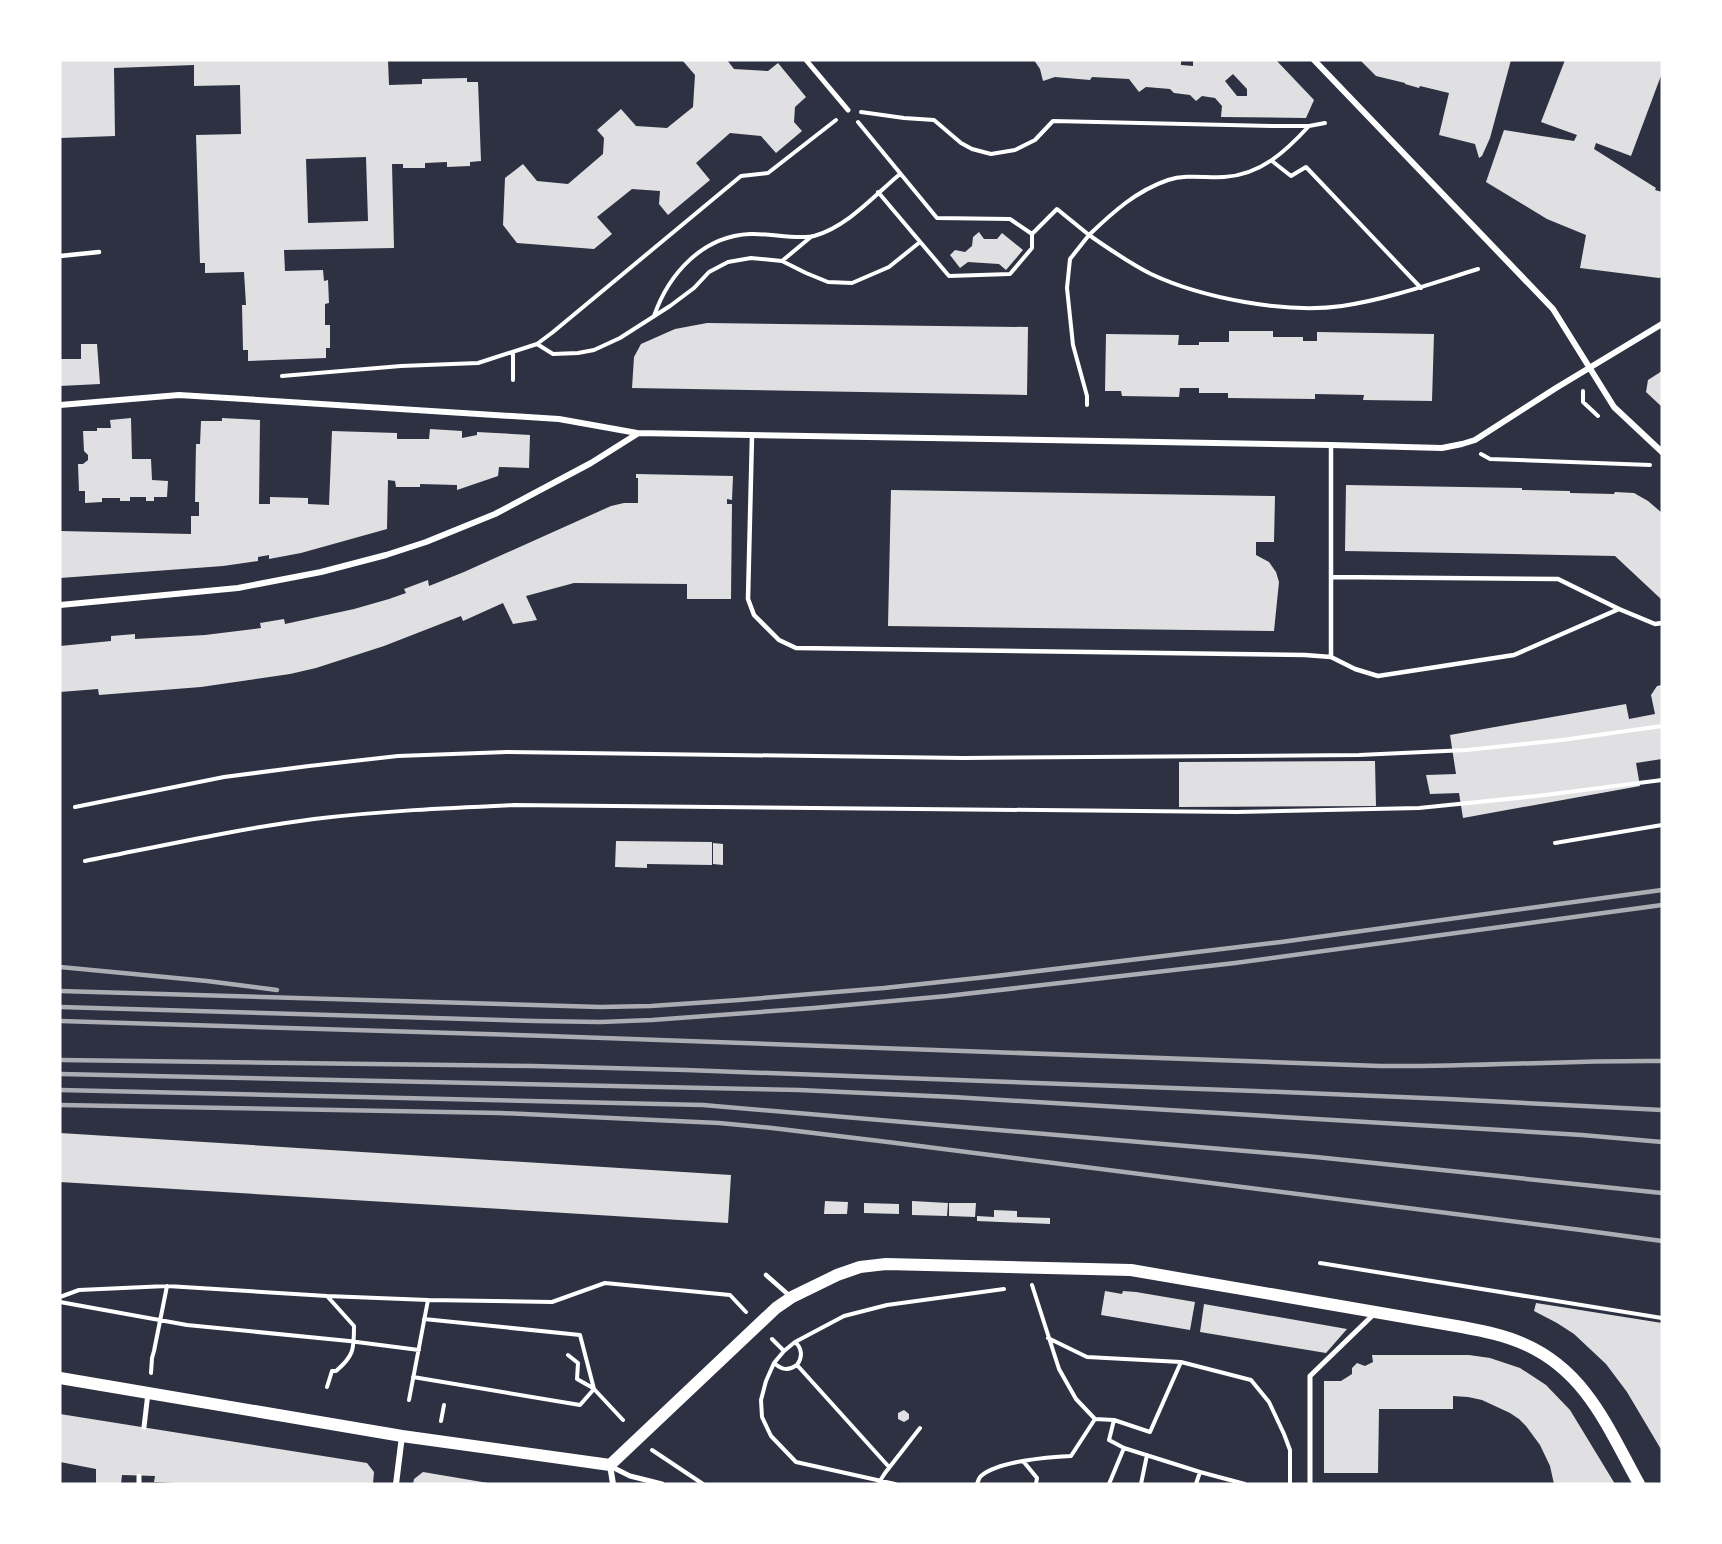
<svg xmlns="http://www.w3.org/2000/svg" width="1722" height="1544" viewBox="0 0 1722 1544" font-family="Cabin,sans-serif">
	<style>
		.building { fill: #e0e0e3; fill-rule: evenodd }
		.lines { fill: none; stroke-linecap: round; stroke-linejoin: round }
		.path { stroke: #fff; stroke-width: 4 }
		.service { stroke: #fff; stroke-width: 4.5 }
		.pedestrian { stroke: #fff; stroke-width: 5 }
		.minor { stroke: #fff; stroke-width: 6 }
		.secondary { stroke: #fff; stroke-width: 12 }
		.rail { stroke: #abadb3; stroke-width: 4.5 }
	</style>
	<rect width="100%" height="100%" fill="#2d3142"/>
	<path class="building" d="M60 60H388L389 85 422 84V79L467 78V82H478L481 161 470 162V166L447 167V162L425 163V168H403V164H392L394 248 284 250 285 271 323 270 324 281 328 280 329 303 325 304V325H330V348H326V358L248 361V350H243L242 305H246L244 272 205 273V263H200L196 135 241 134 240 85 194 86V65L114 68 115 136 60 138ZM366 157 368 221 308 223 306 159Z
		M682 60H727L734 69 768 71 778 63 806 97 795 107 794 122 802 131 776 153 761 136 730 133 696 163 710 180 668 215 659 204 660 191 632 189 597 217 612 234 594 249 517 243 503 225 505 178 523 164 537 181 568 184 603 154 604 138 597 130 621 109 636 126 667 128 693 107 695 75Z
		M1034 60H1181V65L1193 66V60H1276L1314 100 1306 118 1221 117 1222 106 1215 98 1202 96 1196 101 1190 95 1174 93 1170 89 1146 87 1139 92 1129 79 1092 77 1090 80 1055 77 1043 81 1040 69ZM1233 74 1247 89V96H1237L1225 81Z
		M1360 60H1511L1490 138 1482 156 1479 158 1475 144 1439 135 1449 93 1420 86 1419 88 1405 84V83L1376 76Z
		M1565 60H1662V73L1631 156 1596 143 1594 149 1656 188 1655 190 1662 192V277L1659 278 1580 268 1586 235 1547 219 1486 182 1504 130 1574 141 1577 135 1541 122Z
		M979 232 984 239H997L1002 233 1023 250 1006 270 999 264 968 262 960 268 950 255 955 250 965 252 972 246 973 237Z
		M707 323 1028 327 1027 395 632 388 634 357 641 344 675 329Z
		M1229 331H1273V337H1303V341H1317V332L1434 334 1432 401 1363 400 1364 395 1315 394V399L1228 398V393H1199V388H1180L1179 397 1122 396 1121 391H1105L1106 334 1179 335 1178 345H1199V342H1229Z
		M81 344H97L100 384 60 386V359H81Z
		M1662 371V407L1646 392 1648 380Z
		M131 418 132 459H151L152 480 168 481 167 497H154V501H146V497H130V501H120V498H102V502L85 503V491H79L78 464H83L88 460V455L84 451 83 431H97V428H111L110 420Z
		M222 418 260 420 259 504H270V497L308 498V504L329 505 332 431 397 433V439H429L430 429 462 431V438L477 435V432L530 435 529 468 499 467 498 476 457 490V485L420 484V487H396L395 481 388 480 387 529 301 553 269 559V555L258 557V561L223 566 60 578V531L191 534V516H199V502H195L196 444H200L201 421H222Z
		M636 474 733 476 732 500 727 499V504H732L731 599H687V584L574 583 526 596 537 620 513 624 503 603 463 621 461 616 384 646 316 668 290 674 201 687 99 695 98 689 60 692V646L111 641V636L135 634V639L205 635 261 628 260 623 284 619 285 624 354 609 389 599 406 593 404 589 428 580 429 586 464 572 611 506 624 503H638V478H636Z
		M1346 485 1522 488V490L1570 491V493L1614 494 1615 492 1634 493 1648 501 1662 513V600L1615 556 1345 551Z
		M891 490 1275 496 1274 542H1256V555L1269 562 1276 572 1279 582 1274 631 888 626Z
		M1662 685V759L1636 763 1640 786 1463 818 1459 793 1430 794 1426 775 1456 774 1450 735 1626 704 1629 719 1655 714 1651 695 1657 686Z
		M1375 761 1376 806 1179 807V762Z
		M616 841 712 842V865L647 864V868L615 867Z
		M713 843 723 844V865L713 864Z
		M60 1133 731 1175 728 1223 60 1182Z
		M825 1201 848 1202 847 1214H824Z
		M912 1201 948 1203 947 1216 912 1215Z
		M864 1203 899 1204V1214L864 1213Z
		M949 1203H976L975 1217 949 1216Z
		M994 1210 1017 1211V1217L1050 1218V1224L977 1221V1216L994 1217Z
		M1105 1291 1122 1294 1123 1291 1136 1292 1195 1302 1190 1330 1101 1315Z
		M1536 1303 1662 1323V1451L1627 1392 1606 1364 1574 1334 1557 1323 1534 1311Z
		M1204 1304 1347 1329 1326 1353 1200 1332Z
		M1372 1355H1469L1490 1358 1520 1368 1546 1385 1570 1410 1615 1484H1554L1550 1466 1540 1445 1526 1426 1519 1419 1510 1413 1482 1400 1468 1397 1453 1396V1409H1379L1378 1473H1324V1381H1341L1352 1374V1368L1357 1363 1365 1366 1373 1362Z
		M904 1410 909 1414V1419L904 1422 898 1419V1413Z
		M60 1414 367 1463 374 1472 373 1484H194L154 1482 155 1476 122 1475 121 1484H96V1469L60 1462Z
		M423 1472 488 1483V1484H413L414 1479Z"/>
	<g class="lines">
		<path class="path" d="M861 112 904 118 934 120 961 143 972 149 991 154 1015 150 1035 140 1053 121 1274 126H1309L1325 123
			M858 122 937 218 1010 219 1032 234 1057 209 1089 235 1070 259 1067 288 1073 345 1087 396V405
			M1309 126C1286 151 1261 175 1224 177 1206 178 1186 174 1168 180 1136 191 1113 212 1089 235 1109 249 1129 263 1151 274 1202 298 1286 314 1342 306 1389 299 1433 283 1478 269
			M1272 161 1291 176 1306 167 1421 288
			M878 192 949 276 1010 274 1032 248V234
			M782 261 812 236
			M654 316C669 273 703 236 750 234 769 233 797 240 814 236 847 227 875 195 900 174
			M537 344 553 354 578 353 594 350 620 338 670 306 694 288 709 272 728 262 751 258 782 261 806 273 828 282 852 283 889 267 920 242
			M513 353V380
			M282 376 401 366 478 363 537 344 553 332 741 176 768 173 836 120
			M1583 391V402L1598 416
			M1481 454 1490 459 1650 465
			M75 807 224 777 309 766 398 756 507 752 963 758 1359 755 1467 750 1562 740 1662 726
			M1555 843 1662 825
			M85 861C161 846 237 829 314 819 380 811 447 808 514 805L1237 812 1419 808 1537 796 1662 780
			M1320 1263 1662 1318
			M1032 1285 1059 1369 1076 1399 1095 1419 1114 1420 1150 1432 1181 1362 1251 1380 1269 1402 1284 1434 1290 1450V1484
			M60 1297 79 1290 167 1286 327 1296 428 1300 552 1302 605 1283 730 1295 746 1312
			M60 1302 187 1325 349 1341 419 1350
			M424 1319 580 1335 594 1389
			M1048 1338 1087 1357 1181 1362
			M772 1339 784 1351
			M568 1355 578 1363 577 1379 593 1388
			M774 1363C782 1370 788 1371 797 1365 803 1357 802 1348 795 1342
			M797 1365 889 1467
			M151 1373 152 1358 154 1351 167 1286
			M413 1377 580 1405 594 1389 623 1420
			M327 1387 332 1371H336C354 1356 354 1349 354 1326L327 1296
			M409 1400 428 1300
			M441 1421 444 1405
			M1124 1448 1200 1472 1245 1484
			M652 1450 703 1484
			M1023 1461 1037 1478 1036 1484
			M878 1484 885 1473 920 1428
			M895 1484 796 1462 771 1436 762 1417 761 1400 766 1381 774 1363 784 1351 795 1342 844 1316 887 1305 1004 1289
			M977 1484C978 1481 979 1478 981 1476 998 1461 1049 1457 1071 1456L1095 1419
			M1109 1484 1124 1448 1109 1440 1114 1420
			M1141 1484 1147 1455
			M1196 1484 1200 1472"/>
		<path class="service" d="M60 256 99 252
			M752 436 748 599 754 615 779 640 796 648 1305 655 1331 657 1355 669 1378 676 1514 655 1619 609
			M1331 445V657
			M1331 577 1558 579 1619 609 1655 624 1662 623
			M766 1275 791 1297"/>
		<path class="pedestrian" d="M806 60 848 110
			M144 1427 148 1393
			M610 1466 630 1476 662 1484
			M139 1484V1476
			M1310 1484V1376L1374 1314"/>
		<path class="minor" d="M1314 60 1553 309 1614 407 1662 452
			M60 405 179 395 559 419 637 433 1331 445 1442 448 1462 444 1475 440 1556 388 1662 324
			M60 605 238 588 321 572 386 555 426 542 495 514 591 463 637 434
			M610 1465 613 1484
			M396 1484 402 1436"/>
		<path class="secondary" d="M60 1378 402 1436 610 1465 776 1308 792 1297 837 1275 860 1267 886 1264 1131 1270 1462 1327C1483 1331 1504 1335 1524 1344 1586 1371 1608 1428 1639 1484"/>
		<path class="rail" d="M60 967 207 981 277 990
			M60 991 600 1007 651 1006 739 1000 884 988 996 976 1281 942 1662 890
			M60 1007 535 1021 600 1022 652 1020 814 1008 947 996 1235 963 1662 905
			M60 1021 548 1036 1380 1066C1474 1067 1568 1060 1662 1061
			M60 1060 533 1066 686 1070 1255 1091 1448 1099 1662 1110
			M60 1074 799 1090 953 1097 1582 1135 1662 1142
			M60 1090 703 1105 1316 1157 1662 1193
			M60 1105 500 1113 719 1123 772 1128 888 1142 1581 1230 1662 1241"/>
	</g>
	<rect width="1722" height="1544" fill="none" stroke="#ffffff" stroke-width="123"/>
</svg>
